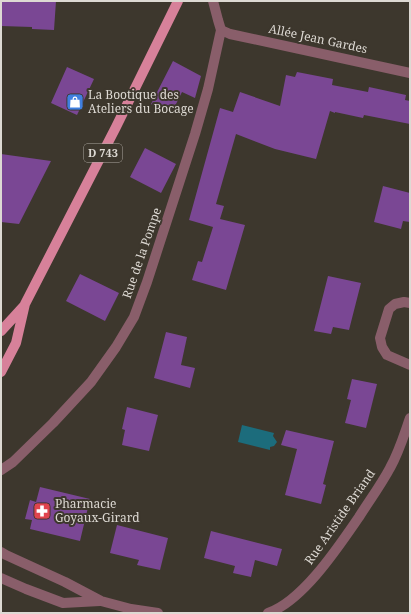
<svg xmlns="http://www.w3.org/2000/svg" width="411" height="614" viewBox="0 0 411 614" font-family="'Noto Serif',serif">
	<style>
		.water { fill: #1c6c7c }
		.building { fill: #7a4794 }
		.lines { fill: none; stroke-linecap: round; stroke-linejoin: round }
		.minor { stroke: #895e6a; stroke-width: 10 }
		.primary { stroke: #d7819a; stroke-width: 10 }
		.labels { text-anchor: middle; stroke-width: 4; stroke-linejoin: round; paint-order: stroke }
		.shield { fill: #3d372d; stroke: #ada8a1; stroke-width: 1 }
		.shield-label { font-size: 11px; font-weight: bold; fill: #ddd9d3 }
		.street-label { font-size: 12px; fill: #ddd9d3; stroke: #3d372d }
		.poi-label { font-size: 12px; fill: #ddd9d3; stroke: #3d372d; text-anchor: start }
	</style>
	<rect width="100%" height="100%" fill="#3d372d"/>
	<path class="water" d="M242 425 274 433 273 436 277 442 274 446 270 447V450L238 442Z"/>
	<path class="building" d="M1 1H56L54 30 32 29V27L1 26Z
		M173 61 201 76 195 98 182 92 171 114 151 104Z
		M67 67 94 79 77 115 51 103Z
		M297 72 333 79 332 85 368 92 369 87 406 95 405 100 410 101V124L364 115 363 118 335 112V113L330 111 316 159 275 149 236 134 216 204 224 206 220 219 245 225 226 290 192 280 198 261 202 262 213 227 189 220 220 108 233 112 240 92 280 106 286 75 295 77Z
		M145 148 176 164 161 193 130 177Z
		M1 154 51 161 19 224 1 222Z
		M383 186 410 193V222L403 221 401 229 374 222Z
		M80 274 119 293 105 321 66 301Z
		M328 276 361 283 349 330 333 327 331 334 314 331Z
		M166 332 187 337 181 365 195 368 190 388 154 378Z
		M352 379 377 384 366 428 345 423 351 400 347 399Z
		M127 407 158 415 149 451 122 445 125 430 122 429Z
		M286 430 334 441 323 484 326 485 321 504 285 495 297 449 281 445Z
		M40 487 90 499 80 541 30 529 32 520 25 519 30 500 36 502Z
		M117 525 168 538 160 570 137 565 139 560 110 553Z
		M211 531 282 549 277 566 255 560 251 577 233 573 235 566 204 558Z"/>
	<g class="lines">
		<path class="minor" d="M221 30 230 34 410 73
			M410 303 404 302 395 304 389 309 380 338 382 347 387 355 410 365
			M1 470 13 462 53 423 91 382 116 347 134 317 147 282 195 134 208 89 221 30 218 20 213 1
			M1 552 6 555 65 582 101 601 131 609 158 613
			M1 578 26 589 63 603 100 601
			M268 613C303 601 339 546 359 517 369 501 381 485 390 468 399 452 404 435 410 418"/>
		<path class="primary" d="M1 331 24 306
			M1 372 16 343 25 304 116 127 178 1"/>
	</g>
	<defs>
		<g id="shop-square" transform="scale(0.9)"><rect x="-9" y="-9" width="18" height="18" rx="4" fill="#3f7fe0" stroke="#3d372d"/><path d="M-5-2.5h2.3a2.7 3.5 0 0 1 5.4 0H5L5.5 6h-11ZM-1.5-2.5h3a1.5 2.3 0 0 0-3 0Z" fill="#fff"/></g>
		<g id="pharmacy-square" transform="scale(0.9)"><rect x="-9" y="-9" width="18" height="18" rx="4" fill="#e0444e" stroke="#3d372d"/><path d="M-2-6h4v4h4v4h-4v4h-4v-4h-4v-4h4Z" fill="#fff"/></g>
	</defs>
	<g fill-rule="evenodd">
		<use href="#shop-square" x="75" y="102"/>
		<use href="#pharmacy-square" x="42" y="511"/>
	</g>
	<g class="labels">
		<rect class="shield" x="84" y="144" width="38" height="18" rx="3"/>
		<g class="shield-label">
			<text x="103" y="157">D 743</text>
		</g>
		<g class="street-label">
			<text transform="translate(318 39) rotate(12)" y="4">Allée Jean Gardes</text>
			<text transform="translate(142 253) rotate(-71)" y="4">Rue de la Pompe</text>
			<text transform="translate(340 517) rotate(-55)" y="4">Rue Aristide Briand</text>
		</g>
		<g class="poi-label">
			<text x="88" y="99">La Bootique des<tspan x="88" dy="14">Ateliers du Bocage</tspan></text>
			<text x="55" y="508">Pharmacie<tspan x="55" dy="14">Goyaux-Girard</tspan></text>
		</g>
	</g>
	<rect width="411" height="614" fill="none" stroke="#ddd9d3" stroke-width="4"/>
</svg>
